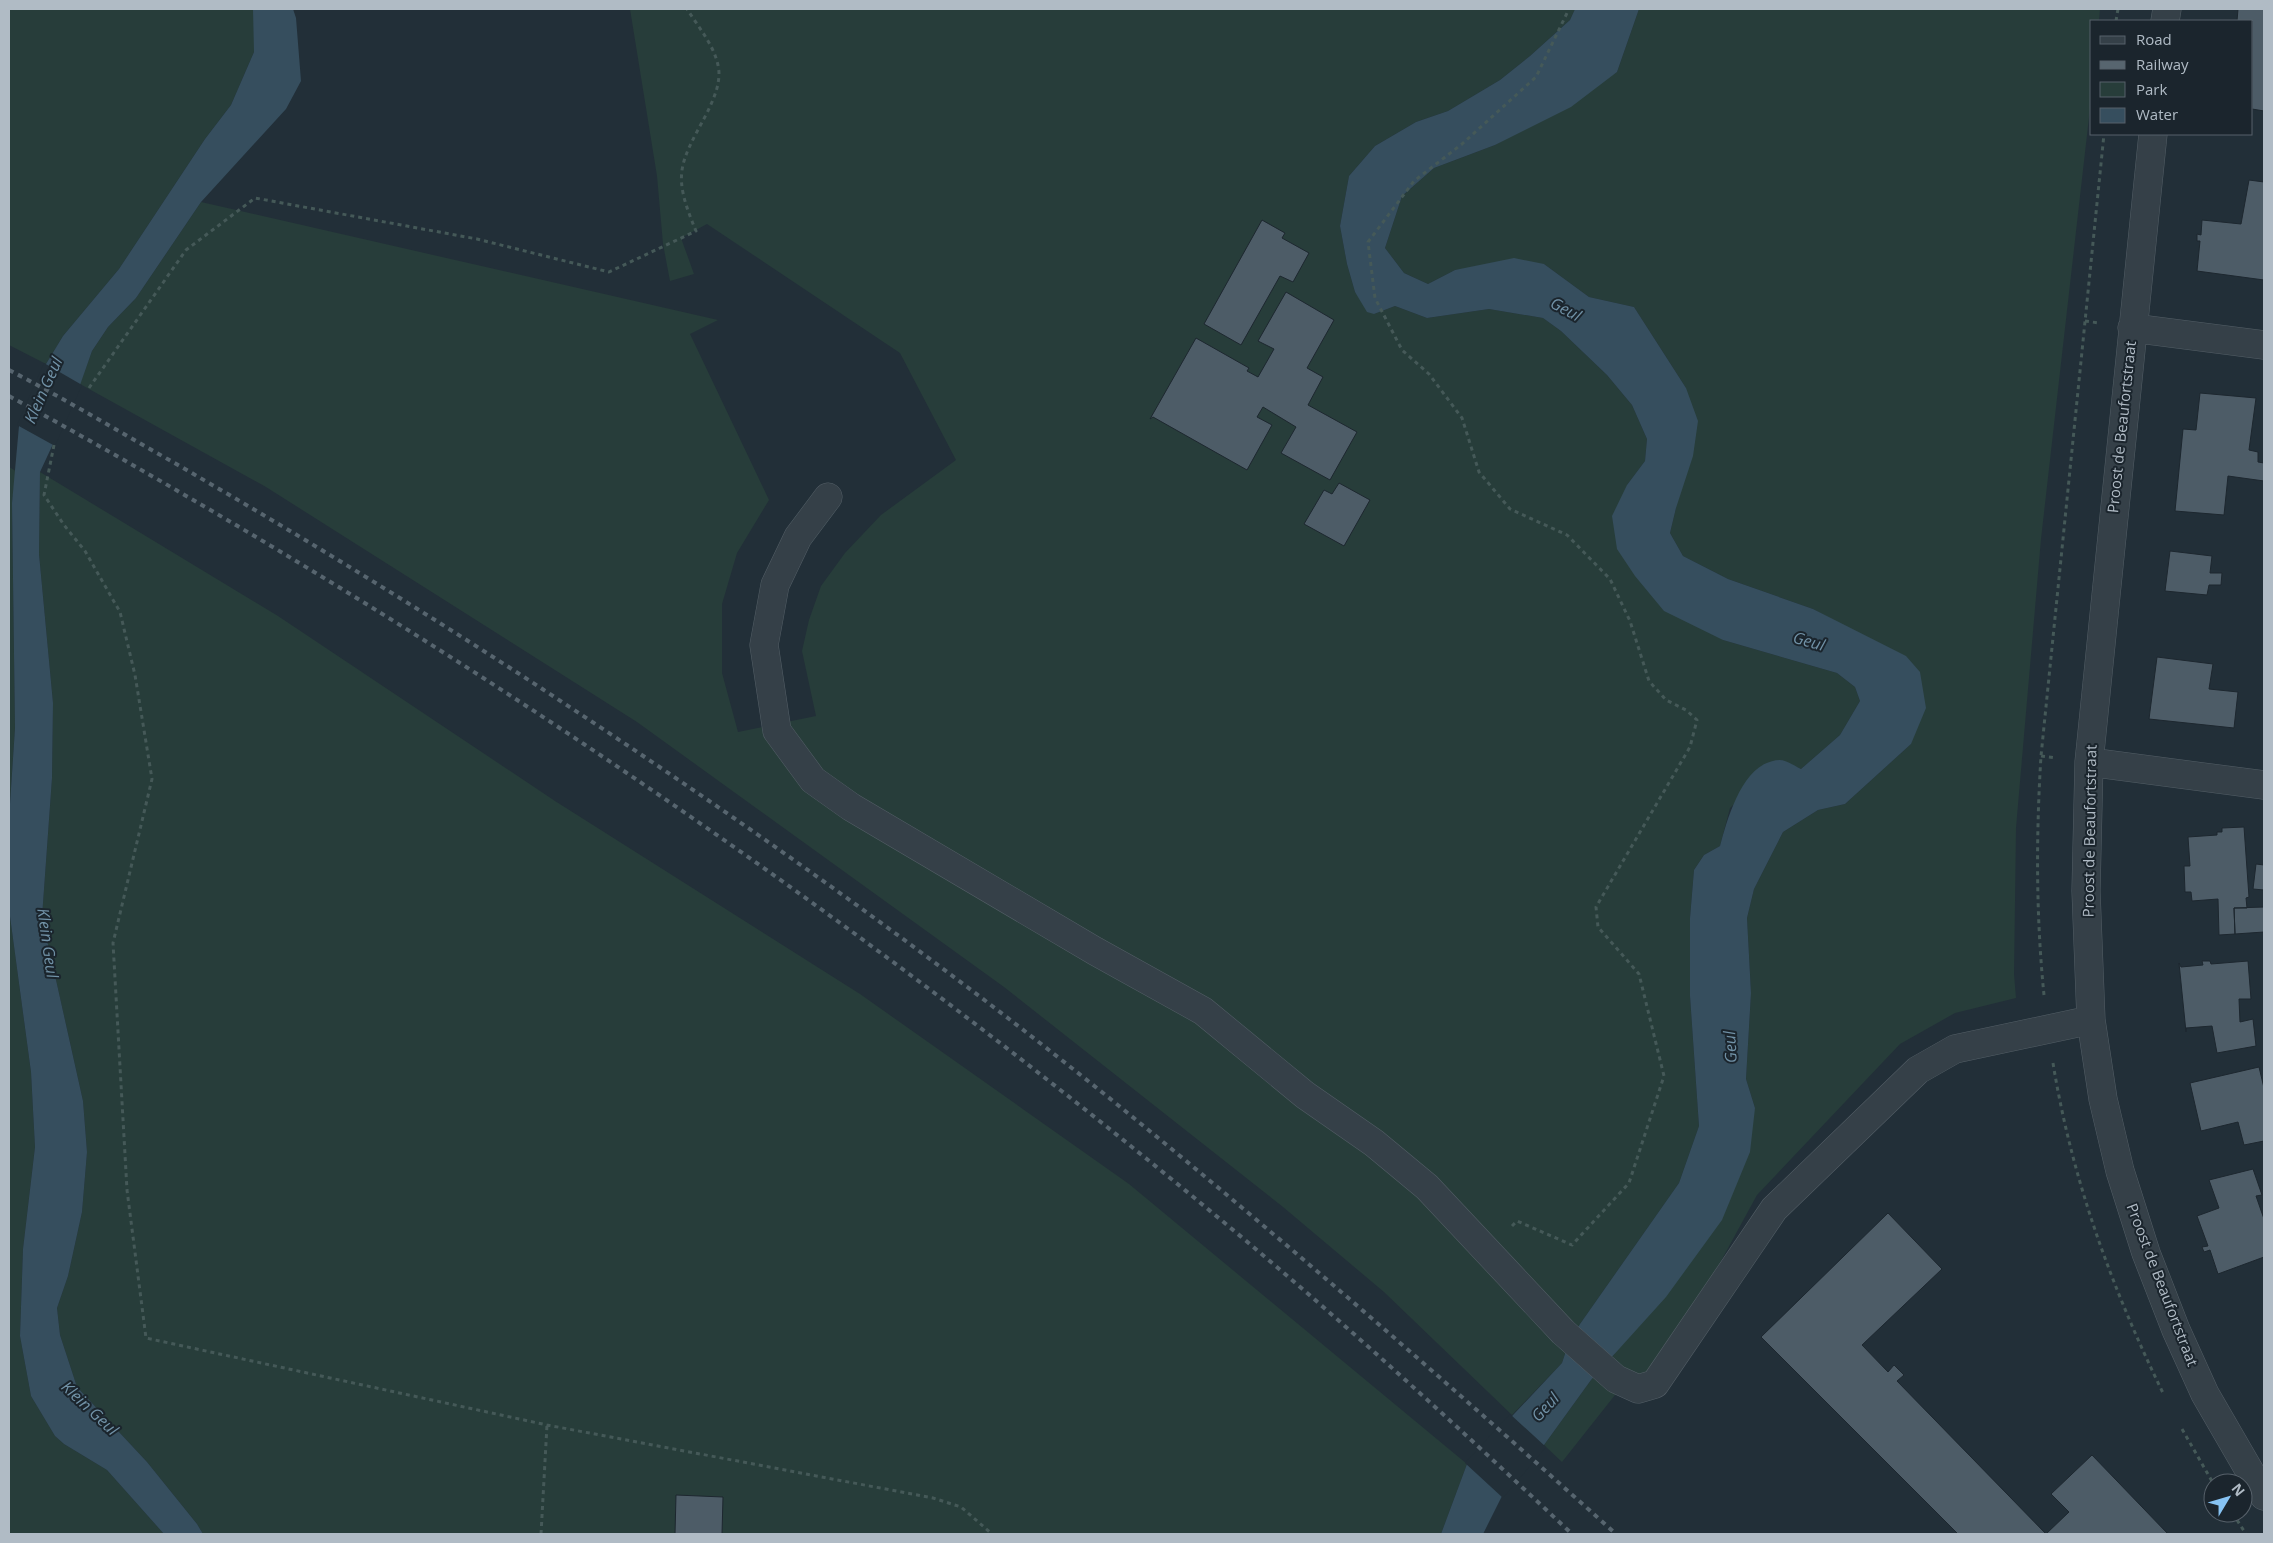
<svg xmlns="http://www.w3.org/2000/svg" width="2273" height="1543" viewBox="0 0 2273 1543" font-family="'Open Sans',sans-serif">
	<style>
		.green { fill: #273d3a }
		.water { fill: #364e5e }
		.pier { fill: #222f38 }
		.building { fill: #4d5c67; stroke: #1d272f }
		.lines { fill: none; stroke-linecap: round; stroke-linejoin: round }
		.minor-casing { stroke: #535e66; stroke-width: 29 }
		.path { stroke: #455958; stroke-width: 3; stroke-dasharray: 4 4; stroke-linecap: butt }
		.minor { stroke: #354048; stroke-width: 28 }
		.rail { stroke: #57656f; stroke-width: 4; stroke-dasharray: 5 5; stroke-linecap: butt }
		.labels { text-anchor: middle; stroke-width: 4; stroke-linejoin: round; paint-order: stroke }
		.street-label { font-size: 15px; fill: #b0bbc5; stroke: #1b252d }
		.water-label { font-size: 16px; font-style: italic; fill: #7192a7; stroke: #1b252d }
	</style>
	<rect width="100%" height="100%" fill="#222f38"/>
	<path class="green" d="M9 9H253L254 11V52L231 105 205 139 119 269 63 336 46 364 9 345Z
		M630 9H1575L1570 20 1530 56 1500 80 1448 111 1416 122 1375 146 1349 176 1340 226 1347 264 1355 292 1374 314 1395 306 1427 318 1489 309 1543 318 1561 331 1607 375 1632 405 1647 439 1645 461 1627 485 1723 640 1837 673 1855 687 1860 701 1840 735 1801 769 1781 760 1730 808 1720 846 1704 855 1694 870 1690 918V996L1699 1126 1679 1183 1580 1324 1569 1342 1562 1363 1512 1415 1384 1292 1283 1207 1004 987 637 722 266 487 80 384 92 351 108 327 136 298 201 202 718 320 690 334 769 500 737 553 722 604V673L738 732 816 716 802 651 809 620 821 586 845 553 881 515 956 460 900 353 707 224 681 238 694 274 670 281 663 244 657 176Z
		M1639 9H2100L2099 21H2092V91L2041 539 2016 828 2014 974 2016 998 1955 1013 1900 1044 1757 1195 1656 1380 1634 1374 1615 1395 1562 1462 1544 1445 1591 1380 1613 1356 1755 1108 1746 1079 1751 993 1747 918 1754 889 1783 832 1818 810 1845 804 1911 744 1857 633 1813 609 1728 579 1683 556 1670 533 1676 508 1686 388 1634 307 1589 297 1544 264 1455 270 1428 284 1404 273 1385 248 1402 196 1434 168 1495 145 1617 72Z
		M9 467 16 471 12 503 15 728 9 819V909L31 1072 35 1147 23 1249 20 1336 31 1396 55 1436 64 1444 107 1470 164 1534H9Z
		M40 472 278 616 555 801 860 994 1129 1184 1467 1464 1441 1534H203L197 1524 147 1462 77 1387 60 1335 57 1308 68 1276 82 1212 87 1152 83 1101 42 917 52 778 53 703 39 554Z"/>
	<path class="water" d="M253 9H293L296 18 301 81 286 109 201 202 136 298 108 327 92 351 79 388 40 472 39 554 53 703 52 778 42 917 83 1101 87 1152 82 1212 68 1276 57 1308 60 1335 77 1387 147 1462 197 1524 203 1534H164L107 1470 64 1444 55 1436 31 1396 20 1336 23 1249 35 1147 31 1072 9 909V819L15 728 12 503 19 426 46 364 63 336 119 269 205 139 231 105 254 52Z
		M1575 9H1639L1617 72 1571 107 1495 145 1434 168 1402 196 1385 248 1404 273 1428 284 1455 270 1514 258 1544 264 1589 297 1634 307 1686 388 1698 421 1693 456 1676 508 1670 533 1683 556 1728 579 1813 609 1906 656 1920 672 1926 708 1911 744 1845 804 1818 810 1783 832 1754 889 1747 918 1751 993 1746 1079 1755 1108 1750 1152 1722 1220 1666 1297 1591 1380 1544 1445 1502 1496 1483 1534H1441L1467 1464 1562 1363 1569 1342 1580 1324 1679 1183 1699 1126 1690 996V918L1694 870 1704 855 1720 846C1728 817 1743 761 1780 760 1786 760 1795 766 1801 769L1840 735 1860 701 1855 687 1837 673 1723 640 1664 611 1635 576 1617 549 1612 516 1627 485 1645 461 1647 439 1632 405 1607 375 1561 331 1543 318 1489 309 1427 318 1395 306 1374 314 1367 312 1355 292 1347 264 1340 226 1349 176 1375 146 1416 122 1448 111 1500 80 1530 56 1570 20Z"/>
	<path class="pier" d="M44 363 82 385 55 446 17 425Z
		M1510 1414 1546 1447 1503 1498 1465 1463Z"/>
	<path class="building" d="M2238 9H2264V111L2252 109V21H2237Z
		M2249 180 2264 182V280L2197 271 2200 241H2197V234L2201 235 2202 220 2241 224Z
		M1262 220 1285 233 1282 238 1309 253 1293 282 1280 276 1241 345 1204 324Z
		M1286 292 1334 320 1307 368 1323 377 1308 405 1357 432 1330 480 1281 453 1296 427 1263 407 1257 417 1272 425 1247 470 1153 417 1150 419 1196 338 1249 368 1247 371 1258 377 1274 349 1258 341Z
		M2200 393 2256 398 2249 450 2258 452V462L2264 463V481L2228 476 2224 515 2175 511 2183 429 2196 430Z
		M1339 483 1370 500 1344 546 1304 524 1324 490 1332 494Z
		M2170 551 2212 556 2210 573H2222L2221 585H2209L2207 595 2165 591Z
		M2157 657 2213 664 2209 689 2238 692 2234 728 2149 719Z
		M2244 827 2249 897 2246 898 2247 908H2234L2235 934 2219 935 2218 899 2192 901 2191 892H2185L2184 866H2190L2188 837 2217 835V832H2222V828Z
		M2256 864 2264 865V890L2253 889Z
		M2264 907V932L2235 934 2234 908Z
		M2202 961H2210L2211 964 2248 961 2251 999H2239L2240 1022 2253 1019 2256 1046 2217 1053 2212 1026 2186 1028V1032L2179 963 2181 967 2203 965Z
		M2259 1067 2264 1088V1141L2244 1145 2238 1122 2201 1131 2190 1083Z
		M2253 1169 2262 1195 2256 1196 2264 1219V1257L2218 1274 2210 1250 2204 1252 2202 1247 2208 1246 2197 1216 2219 1208 2209 1180Z
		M1888 1213 1942 1269 1862 1345 1888 1372 1894 1365 1904 1375 1897 1381 2046 1534 2069 1512 2051 1494 2092 1455 2168 1534H1958L1761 1337Z
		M676 1495 723 1497 722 1534H675Z"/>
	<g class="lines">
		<g class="minor-casing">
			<path id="minor" d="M2165 21 2167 9
				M2153 134 2089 762 2086 891 2091 1020 2103 1099 2120 1171 2146 1253 2176 1330 2205 1394 2264 1496
				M2132 328 2264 345
				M828 497 798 537 775 585 764 645 777 731 813 780 851 807 1095 951 1203 1011 1305 1095 1374 1143 1427 1187 1563 1332 1616 1379 1638 1389 1655 1384 1774 1209 1918 1070 1955 1049 2091 1020
				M2089 762 2264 785"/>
		</g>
		<path class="path" d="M2116 21 2118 9
			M2085 321 2099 323
			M89 388 186 250 255 198 477 239 609 272 696 231C672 174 679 165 707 113 713 100 719 88 719 73 718 50 699 28 687 9
			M54 445 44 495 64 525 85 551 120 612 135 675 152 779 113 943 127 1190 146 1338 547 1425 933 1498 961 1507 992 1534
			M2041 756 2056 758
			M2044 995C2036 916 2036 836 2041 756L2104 134
			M2053 1063C2072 1180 2112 1289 2164 1395
			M1512 1226 1517 1221 1572 1245 1629 1183 1664 1076 1639 974 1598 927 1596 907 1690 747 1697 720 1686 710 1666 700 1649 681 1630 621 1610 579 1567 535 1510 509 1479 472 1462 418 1429 374 1402 350 1375 298 1368 242 1414 181 1462 144 1536 77 1569 9
			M2182 1429 2213 1483
			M2237 1520 2246 1534
			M541 1534 547 1425"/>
		<use href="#minor" class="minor"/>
		<path class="rail" d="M9 370C59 396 108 425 157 453 281 524 404 599 524 677 725 808 922 947 1108 1097 1282 1238 1450 1385 1616 1534
			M9 396C434 628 836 901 1209 1210 1334 1313 1454 1423 1572 1534"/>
	</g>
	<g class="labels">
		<g class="street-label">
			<text transform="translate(2122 427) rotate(-84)" y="5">Proost de Beaufortstraat</text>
			<text transform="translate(2090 831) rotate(-89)" y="5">Proost de Beaufortstraat</text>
			<text transform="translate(2162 1285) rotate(69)" y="5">Proost de Beaufortstraat</text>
		</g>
		<g class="water-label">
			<text transform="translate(1566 309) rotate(29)" y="6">Geul</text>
			<text transform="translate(43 390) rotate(-66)" y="6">Klein Geul</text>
			<text transform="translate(1809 641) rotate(16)" y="6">Geul</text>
			<text transform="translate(48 943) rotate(82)" y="6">Klein Geul</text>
			<text transform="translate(1730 1047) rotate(-93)" y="6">Geul</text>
			<text transform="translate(1545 1407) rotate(-47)" y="6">Geul</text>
			<text transform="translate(90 1408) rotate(43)" y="6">Klein Geul</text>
		</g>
	</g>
	<rect width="2273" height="1543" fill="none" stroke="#b0bbc5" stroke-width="20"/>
	<rect x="2090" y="20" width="162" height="115" fill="#1b252d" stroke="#57616a"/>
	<rect x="2100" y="36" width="25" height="8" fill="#354048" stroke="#57616a"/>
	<text x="2136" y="45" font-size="15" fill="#b0bbc5">Road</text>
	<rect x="2100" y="61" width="25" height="8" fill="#57656f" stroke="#57616a"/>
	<text x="2136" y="70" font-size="15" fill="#b0bbc5">Railway</text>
	<rect x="2100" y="82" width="25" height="15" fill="#273d3a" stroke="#57616a"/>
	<text x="2136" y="95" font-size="15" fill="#b0bbc5">Park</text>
	<rect x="2100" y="108" width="25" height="15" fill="#364e5e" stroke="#57616a"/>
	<text x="2136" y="120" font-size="15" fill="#b0bbc5">Water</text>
	<g transform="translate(2228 1498) rotate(52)"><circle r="24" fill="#1b252d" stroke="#57616a"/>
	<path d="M0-4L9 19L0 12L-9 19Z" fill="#87c3f3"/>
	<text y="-8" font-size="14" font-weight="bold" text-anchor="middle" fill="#b0bbc5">N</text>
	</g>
</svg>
